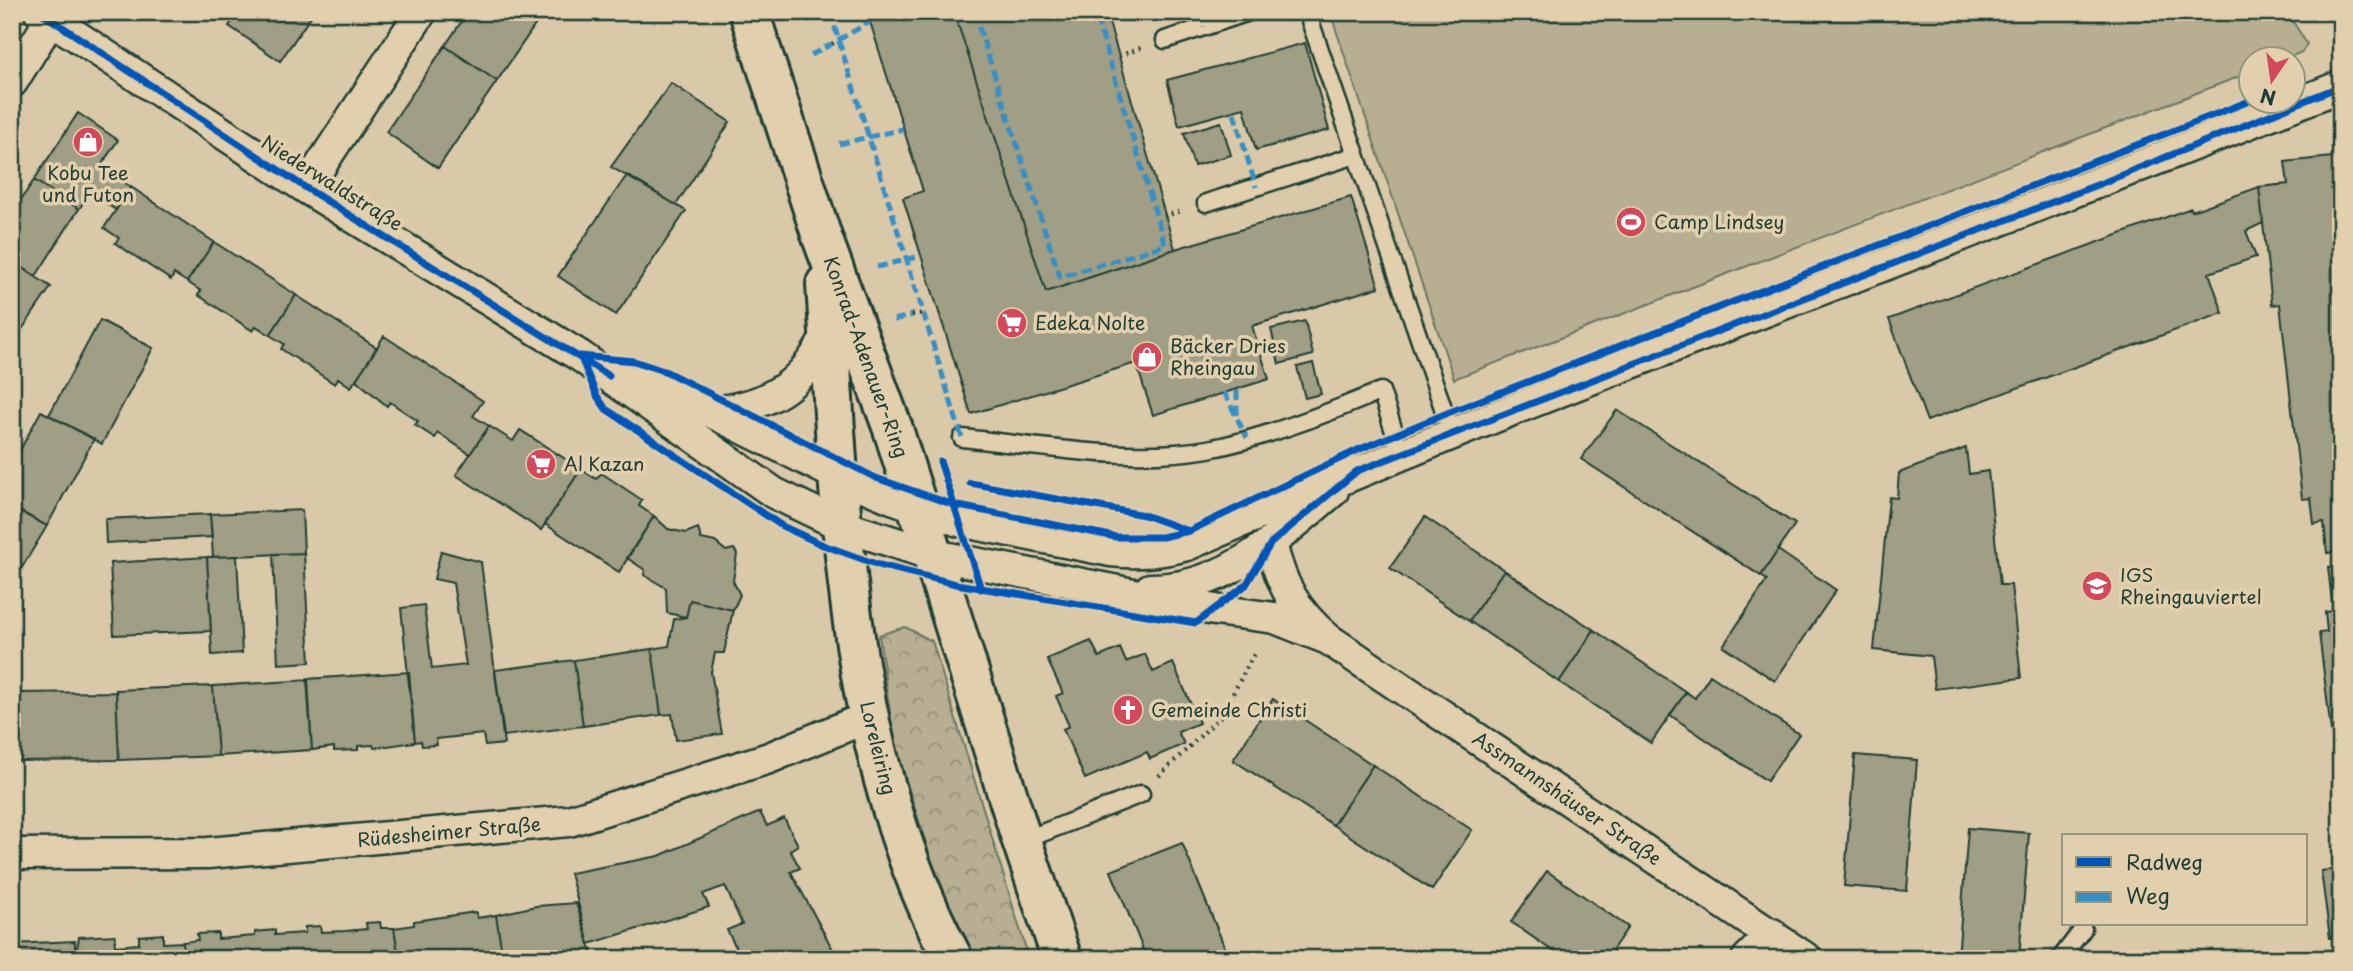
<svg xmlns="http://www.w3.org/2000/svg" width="2353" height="971" viewBox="0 0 2353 971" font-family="'Playpen Sans',sans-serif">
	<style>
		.park { fill: url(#park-crowns); stroke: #6c7664; stroke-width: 2 }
		.pitch { fill: #b8af93; stroke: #6c7664; stroke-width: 2 }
		.building { fill: #a09e84; stroke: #1f3d34; stroke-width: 2 }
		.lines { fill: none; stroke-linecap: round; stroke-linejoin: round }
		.service-casing { stroke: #1f3d34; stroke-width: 21 }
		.minor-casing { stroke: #1f3d34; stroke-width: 35 }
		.primary-casing { stroke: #1f3d34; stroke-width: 44 }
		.path { stroke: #1f3d34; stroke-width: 4.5; stroke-dasharray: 2 5; stroke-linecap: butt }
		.service { stroke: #e2cfad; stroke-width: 16 }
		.minor { stroke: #e2cfad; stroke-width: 30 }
		.primary { stroke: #e2cfad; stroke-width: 38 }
		.quiet { stroke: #378ec5; stroke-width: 5; stroke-dasharray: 10 5; stroke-linecap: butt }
		.cycleway-casing { stroke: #e2cfad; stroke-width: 11 }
		.cycleway { stroke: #0057b8; stroke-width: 7 }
		.labels { text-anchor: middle; stroke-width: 7; stroke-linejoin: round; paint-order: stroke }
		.poi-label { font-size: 19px; fill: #1f3d34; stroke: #e2cfad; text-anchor: start }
		.street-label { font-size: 19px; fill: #1f3d34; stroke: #e2cfad }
	</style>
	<defs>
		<pattern id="park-crowns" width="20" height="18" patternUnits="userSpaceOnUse" patternTransform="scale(1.75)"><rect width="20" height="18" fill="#b8af93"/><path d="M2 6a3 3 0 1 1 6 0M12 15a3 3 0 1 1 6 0" fill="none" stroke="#959079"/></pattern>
	</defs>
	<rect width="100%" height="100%" fill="#dac9a8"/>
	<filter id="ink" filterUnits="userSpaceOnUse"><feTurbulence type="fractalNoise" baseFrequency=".0143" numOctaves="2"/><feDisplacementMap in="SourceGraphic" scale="14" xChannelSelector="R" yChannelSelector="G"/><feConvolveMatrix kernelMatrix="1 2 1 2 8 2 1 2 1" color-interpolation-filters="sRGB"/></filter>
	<g filter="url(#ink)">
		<path class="park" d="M905 627 932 641 1029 959H969L936 875 894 742 879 635Z"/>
		<path class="pitch" d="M1330 12H2287L2307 44 2302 52 2284 59 2252 60 2251 72 1454 379Z"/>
		<path class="building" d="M239 12H314L280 61 229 26Z
			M468 12H544L497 81 445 46Z
			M867 12H954L1046 292 1175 249 1351 197 1379 287 1252 326 1269 379 1153 415 1136 363 971 414 903 198 923 191Z
			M954 12H1106L1175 249 1046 292Z
			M1305 43 1329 130 1256 150 1244 108 1179 126 1167 80Z
			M445 46 497 81 438 168 386 132Z
			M671 83 730 122 676 205 611 167Z
			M78 113 118 140 100 167 131 187 116 210 90 193 79 209 34 180Z
			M1221 122 1231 155 1194 166 1184 133Z
			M2341 156V551L2327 553 2324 522 2314 524 2311 498 2302 499 2280 304 2272 305 2259 187 2288 184 2285 162Z
			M627 175 686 211 616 315 558 276Z
			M34 180 79 209 36 276 12 261V213Z
			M131 187 214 242 187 282 174 274 171 280 115 243 119 238 104 228Z
			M2259 187 2263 223 2246 231 2256 257 2209 273 2223 313 1927 421 1889 319 2191 208 2192 211Z
			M214 242 296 295 270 335 256 326 253 331 198 295 201 291 187 282Z
			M12 261 51 287 12 344Z
			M296 295 377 348 351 387 338 378 335 384 281 349 284 344 270 335Z
			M100 320 153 348 102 444 49 415Z
			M1305 321 1313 355 1279 364 1271 329Z
			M384 336 483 401 473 416 489 426 470 454 438 433 435 438 415 425 418 421 390 402 387 406 356 380Z
			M1313 363 1321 394 1305 398 1297 367Z
			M1617 410 1795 524 1761 576 1581 459Z
			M41 411 94 439 47 526 12 507V465Z
			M489 426 513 441 520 430 581 469 541 530 456 475Z
			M1966 448 1969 474 1988 471 2000 585H2011L2021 678 1935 689 1931 656 1874 650 1889 497 1897 498 1899 473Z
			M581 469 596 479 601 473 606 476 642 500 639 506 654 516 619 572 545 524Z
			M15 509 47 526 12 584V513Z
			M302 510 304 553 213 557 210 514Z
			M210 514 212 537 106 543 105 519Z
			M654 516 668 529 686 533 698 528 701 539 715 542 726 551 734 549 737 554 733 581 740 595 733 610 690 600 686 617 667 613 666 588 644 575 645 570 627 558Z
			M1425 517 1504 570 1469 621 1390 568Z
			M1778 550 1836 590 1775 681 1723 646 1767 580 1761 576Z
			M441 551 481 562 504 744 485 746 483 734 436 739 437 745 422 746 421 741 415 742 401 608 424 605 432 669 466 665 453 583 434 579Z
			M304 553 310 662 278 664 273 554Z
			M237 556 242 653 212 655 207 557Z
			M207 557 211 631 114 635 110 563Z
			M2341 566V813L2319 633 2327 632 2325 612 2333 611 2328 567Z
			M1504 570 1594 630 1559 682 1469 621Z
			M690 600 733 610 724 653H715L711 672 722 734 676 740 672 714 661 715 652 649 669 646 674 619 686 617Z
			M12 603 13 604 14 693H12Z
			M1594 630 1686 692 1651 743 1559 682Z
			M1091 641 1099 657 1120 648 1126 662 1145 654 1153 672 1173 663 1199 723 1178 732 1184 744 1150 759 1147 752 1085 779 1063 729 1069 726 1056 696 1063 693 1047 659Z
			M652 649 661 715 583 726 574 660Z
			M574 660 583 726 504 736 495 670Z
			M409 672 415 742 374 748 373 745 358 746V750L334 751V747L312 750 307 679Z
			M1710 675 1799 734 1767 781 1670 715 1686 692 1695 698Z
			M308 680 312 750 218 756 213 686Z
			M213 686 218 756 119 760 116 690Z
			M116 692 119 760 14 761V693Z
			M12 693H14V761H12Z
			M1273 699 1373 765 1333 825 1233 760Z
			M1855 755 1917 760 1907 891 1844 886Z
			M1373 765 1472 830 1432 890 1333 825Z
			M760 812 767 826 784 818 798 845 790 850 800 868 791 872 838 959H742L727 930 742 924 725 886 703 894 709 907 589 944 570 873 659 856Z
			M1968 828 2029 833 2019 959H1958Z
			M1182 843 1227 953 1213 959H1147L1111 871Z
			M2341 869V937L2330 938 2321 871Z
			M1547 871 1628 927 1606 959H1564L1511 922Z
			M576 903 594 959H503L496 915 536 906Z
			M476 912 477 918 496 915 503 959H399L394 928 414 925V921Z
			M380 922 381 928H394L399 959H184L183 942 198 940 197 934 218 933V939L255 936V932L275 930V935L305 933V927L320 926 321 932 345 931 367 929 366 923Z
			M163 934V943L183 942 184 959H75L79 937 115 935V946L139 944V936Z
			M75 941V959H12V944Z"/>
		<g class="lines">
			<g class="service-casing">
				<path id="service" d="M1307 12 1452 434
					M1165 40 1249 12
					M1206 203 1356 155
					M962 438C1042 446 1128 463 1208 449 1265 438 1328 413 1381 391L1401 453
					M1022 841 1141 794
					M2060 959 2083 929"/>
			</g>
			<g class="minor-casing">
				<path id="minor" d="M40 12 306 188 580 356 774 493 843 526 934 555 1215 610 1275 618 1328 639
					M12 82 51 19
					M306 188 421 12
					M609 376 660 388 681 397 839 476 892 498 959 521 1111 551C1137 554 1161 552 1187 545 1566 380 1957 242 2341 86
					M712 412C770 406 804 385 829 331
					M1271 543C1281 585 1295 611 1328 639L1807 959
					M1150 589C1225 590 1279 536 1333 491
					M12 854 208 853 569 821 769 758 868 717
					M1747 959 1772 934"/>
			</g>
			<g class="primary-casing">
				<path id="primary" d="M749 12 823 240 893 429 1022 841 1062 959
					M826 284C841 511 843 753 953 959"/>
			</g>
			<path class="path" d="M832 44 838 40
				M1119 56 1141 48
				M1164 216 1181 211
				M912 315 925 313
				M1159 776 1221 716 1254 654"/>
			<use href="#service" class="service"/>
			<use href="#minor" class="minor"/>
			<use href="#primary" class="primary"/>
			<path class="quiet" d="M830 12 962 438
				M974 12 1060 277 1165 245 1095 12
				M1200 12 1204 27
				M838 40 870 22
				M811 55 832 44
				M1234 113 1256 187
				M839 144 903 129
				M877 267 921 256
				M894 320 912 315
				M1224 392 1247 438
				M1237 415V389"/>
			<g class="cycleway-casing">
				<path id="cycleway" d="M40 12 306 188 609 376
					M580 356 597 396 606 409 782 526 823 545 879 565 956 584 1196 623 1246 585 1271 543 1357 471 2107 181 2341 86
					M580 356 634 361 667 372 876 478 954 505 1116 537H1162L1189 531 1360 449 1445 414 2252 100
					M940 461 981 589
					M970 483 1144 515 1189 531"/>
			</g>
			<use href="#cycleway" class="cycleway"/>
		</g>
	</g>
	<defs>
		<g id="shop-disc" transform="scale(1.575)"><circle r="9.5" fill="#d1495b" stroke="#e2cfad"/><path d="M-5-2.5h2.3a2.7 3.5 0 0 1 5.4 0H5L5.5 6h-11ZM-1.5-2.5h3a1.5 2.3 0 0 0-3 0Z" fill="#fff"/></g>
		<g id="stadium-disc" transform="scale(1.575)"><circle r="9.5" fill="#d1495b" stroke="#e2cfad"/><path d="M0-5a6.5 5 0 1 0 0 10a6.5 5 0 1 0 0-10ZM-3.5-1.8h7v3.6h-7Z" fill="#fff"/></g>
		<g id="supermarket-disc" transform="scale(1.575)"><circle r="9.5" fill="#d1495b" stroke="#e2cfad"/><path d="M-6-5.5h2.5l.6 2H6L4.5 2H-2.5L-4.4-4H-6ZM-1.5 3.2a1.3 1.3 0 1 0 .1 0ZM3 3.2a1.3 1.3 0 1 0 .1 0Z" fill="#fff"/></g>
		<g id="school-disc" transform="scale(1.575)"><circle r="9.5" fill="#d1495b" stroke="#e2cfad"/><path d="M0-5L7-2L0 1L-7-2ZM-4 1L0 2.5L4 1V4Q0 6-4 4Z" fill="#fff"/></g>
		<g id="church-disc" transform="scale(1.575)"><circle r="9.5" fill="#d1495b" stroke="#e2cfad"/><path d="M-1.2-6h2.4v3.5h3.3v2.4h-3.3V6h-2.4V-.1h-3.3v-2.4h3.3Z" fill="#fff"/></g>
	</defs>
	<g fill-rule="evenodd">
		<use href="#shop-disc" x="88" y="142"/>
		<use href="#stadium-disc" x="1631" y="222"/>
		<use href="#supermarket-disc" x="1012" y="323"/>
		<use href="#shop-disc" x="1147" y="357"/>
		<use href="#supermarket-disc" x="541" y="464"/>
		<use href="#school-disc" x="2097" y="586"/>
		<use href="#church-disc" x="1128" y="710"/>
	</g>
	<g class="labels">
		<g class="poi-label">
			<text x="88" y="180" text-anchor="middle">Kobu Tee<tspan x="88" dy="22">und Futon</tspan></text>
			<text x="1654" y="229">Camp Lindsey</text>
			<text x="1035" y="330">Edeka Nolte</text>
			<text x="1170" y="353">Bäcker Dries<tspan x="1170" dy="22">Rheingau</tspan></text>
			<text x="564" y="471">Al Kazan</text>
			<text x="2120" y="582">IGS<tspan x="2120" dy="22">Rheingauviertel</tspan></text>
			<text x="1151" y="717">Gemeinde Christi</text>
		</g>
		<g class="street-label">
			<text transform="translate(332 183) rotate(32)" y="7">Niederwaldstraße</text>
			<text transform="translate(866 357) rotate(70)" y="7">Konrad-Adenauer-Ring</text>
			<text transform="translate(878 748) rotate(76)" y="7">Loreleiring</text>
			<text transform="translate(1567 798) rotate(34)" y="7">Assmannshäuser Straße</text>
			<text transform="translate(449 832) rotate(-5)" y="7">Rüdesheimer Straße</text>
		</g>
	</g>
	<rect width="2353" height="971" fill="none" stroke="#e2cfad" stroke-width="42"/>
	<rect x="21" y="21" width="2311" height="929" fill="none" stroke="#1f3d34" stroke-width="2.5" filter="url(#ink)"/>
	<rect x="2062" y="834" width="245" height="91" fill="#e2cfad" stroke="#94957d" stroke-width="2"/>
	<rect x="2076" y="857" width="35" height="10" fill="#0057b8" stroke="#94957d" stroke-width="2"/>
	<text x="2126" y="870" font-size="21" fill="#1f3d34">Radweg</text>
	<rect x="2076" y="892" width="35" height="10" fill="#378ec5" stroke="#94957d" stroke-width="2"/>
	<text x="2126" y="904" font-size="21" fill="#1f3d34">Weg</text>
	<g transform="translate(2272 80) rotate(193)"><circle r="33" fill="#e2cfad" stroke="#94957d" stroke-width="2"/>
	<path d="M0-5L12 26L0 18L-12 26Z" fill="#d1495b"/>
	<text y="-10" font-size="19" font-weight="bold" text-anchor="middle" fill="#1f3d34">N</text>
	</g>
</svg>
